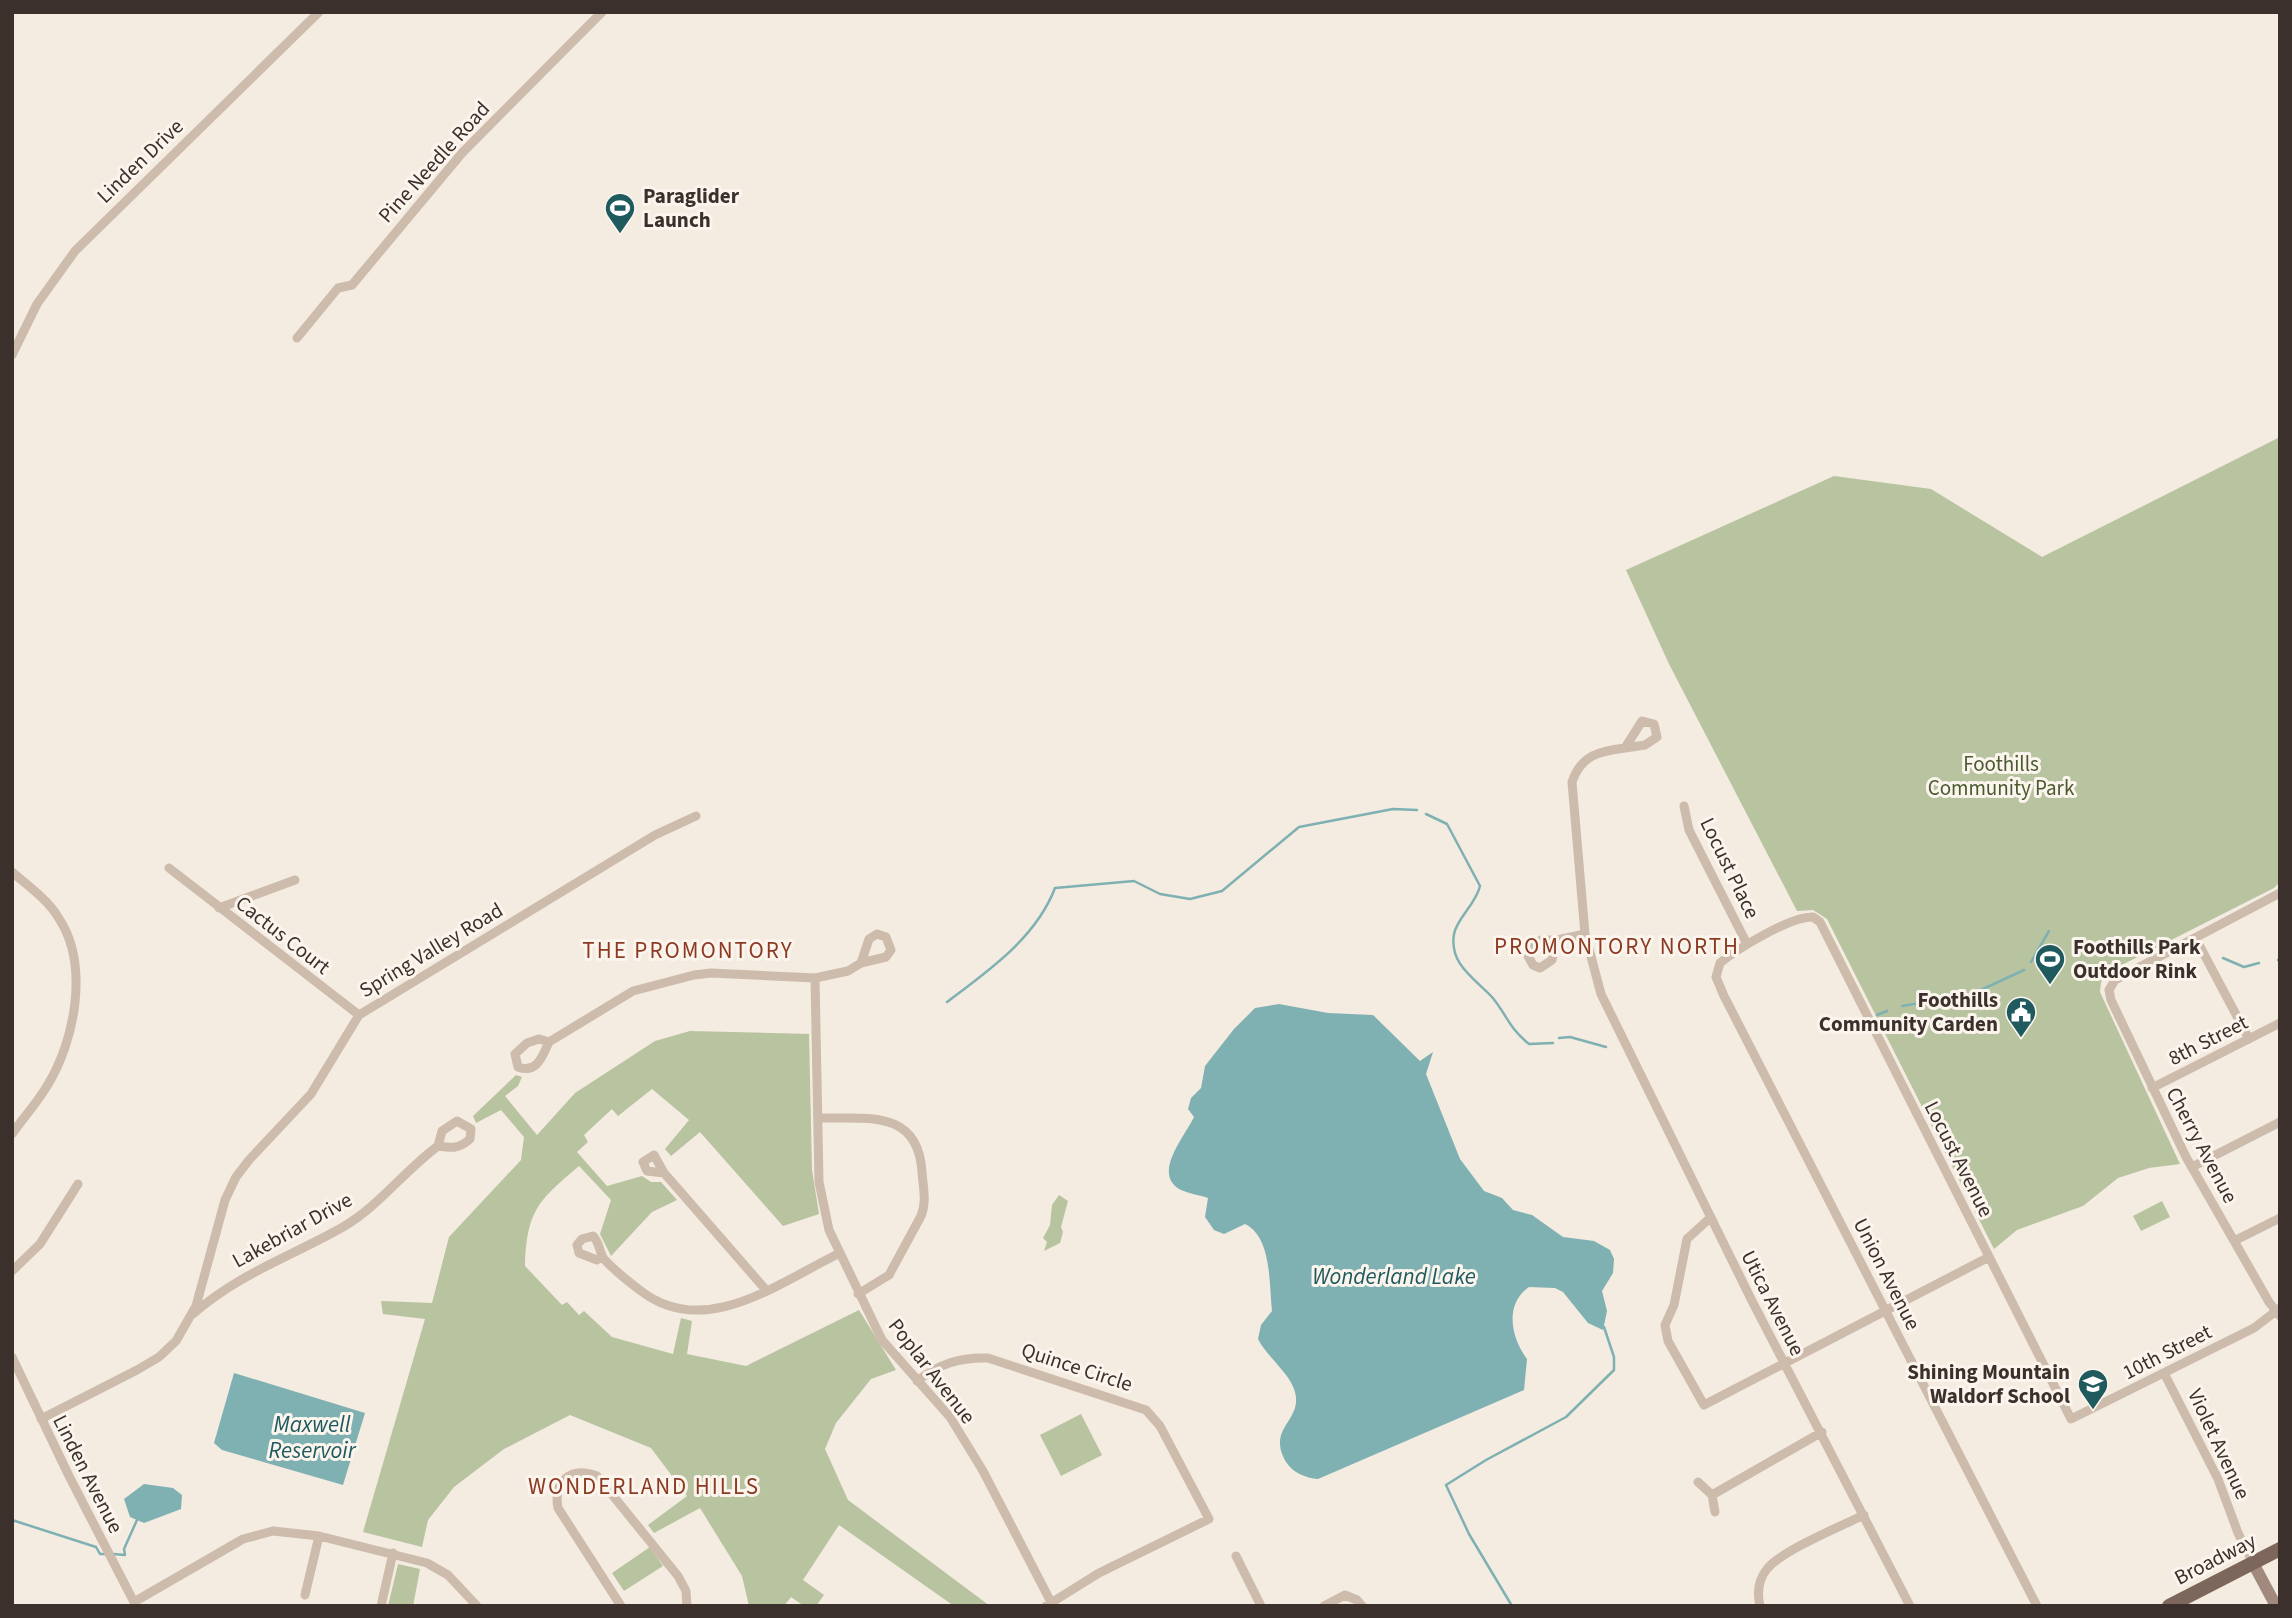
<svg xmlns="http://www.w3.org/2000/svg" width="2292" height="1618" viewBox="0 0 2292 1618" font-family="'Source Sans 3',sans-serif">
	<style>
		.green { fill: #b8c4a0 }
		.water { fill: #7fb0b2 }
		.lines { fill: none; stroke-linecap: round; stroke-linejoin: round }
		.stream { stroke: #7fb0b2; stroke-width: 2.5 }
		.street { stroke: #cdbbac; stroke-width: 9 }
		.secondary { stroke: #a18a7d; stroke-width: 12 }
		.primary { stroke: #7d675c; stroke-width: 14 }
		.labels { text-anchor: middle; stroke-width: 6; stroke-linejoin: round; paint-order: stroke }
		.street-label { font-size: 21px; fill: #3b302b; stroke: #fbf5ee }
		.poi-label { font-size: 21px; font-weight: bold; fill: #3b302b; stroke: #fbf5ee; text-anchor: start }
		.park-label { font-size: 21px; fill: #4a5a2e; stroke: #fbf5ee }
		.neighbourhood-label { font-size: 23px; letter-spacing: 2px; fill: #8c3b22; stroke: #fbf5ee }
		.water-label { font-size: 23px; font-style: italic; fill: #1f5a5e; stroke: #fbf5ee }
	</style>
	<rect width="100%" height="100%" fill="#f4ebe1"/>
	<path class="green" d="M2280 437V882L2274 888 2108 972 2101 982 2100 992 2180 1164 2149 1168 2118 1178 2083 1206 2017 1230 1994 1249 1827 919 1813 910 1797 911 1669 664 1626 570 1834 476 1931 489 2042 557Z
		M690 1031 809 1034 812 1170 819 1214 783 1226 700 1132 671 1156 665 1149 689 1120 652 1089 618 1116 612 1109 584 1135 588 1142 577 1152 607 1186 642 1176 651 1182H661L677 1200 652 1212 611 1256 600 1234 611 1200 579 1166C538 1201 527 1210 525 1266L562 1305 567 1302 579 1315 584 1311 612 1337 673 1354 681 1318 692 1321 687 1354 746 1366 859 1310 896 1370 871 1379 836 1423 825 1449 848 1500 990 1606H954L839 1525 803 1580 824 1595 816 1606H804L791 1597 784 1606H749L742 1576 700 1508 654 1533 648 1525 687 1496 651 1448 570 1415 504 1449 454 1487 428 1520 422 1547 363 1532 425 1319 383 1314 381 1301 432 1303 449 1237 521 1160 524 1137 501 1110 476 1123 473 1116 516 1075 522 1077 518 1086 505 1096 537 1135 575 1093 655 1041Z
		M1059 1195 1068 1201 1061 1227 1063 1232 1060 1243 1044 1251 1047 1242 1043 1238 1050 1225 1052 1205Z
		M2162 1201 2170 1217 2141 1231 2133 1216Z
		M1081 1414 1102 1455 1061 1476 1040 1435Z
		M650 1547 663 1566 624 1591 612 1573Z
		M398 1564 420 1569 413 1606H388Z"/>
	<path class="water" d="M1279 1004 1328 1013 1373 1015 1420 1061 1433 1052 1426 1074 1460 1159 1484 1191 1502 1198 1513 1210 1532 1215 1563 1237 1594 1241 1610 1250 1614 1259 1613 1273 1602 1291 1607 1311 1603 1330 1588 1323 1563 1292 1555 1288 1529 1287C1504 1304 1511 1338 1527 1359L1524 1390 1318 1479C1306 1478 1293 1473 1286 1462 1266 1428 1303 1421 1295 1392 1290 1373 1267 1357 1258 1339L1261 1325 1272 1311C1269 1284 1272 1237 1245 1224L1224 1234 1214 1230 1205 1217 1208 1198C1200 1195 1190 1194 1181 1190 1151 1175 1185 1136 1194 1117L1188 1109 1191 1098 1201 1088 1205 1066 1234 1029 1255 1008Z
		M234 1373 365 1413 343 1485 222 1450 214 1443Z
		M144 1484 173 1488 182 1495 181 1509 144 1523 130 1517 124 1499Z"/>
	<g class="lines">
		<path class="stream" d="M1426 814 1447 824 1480 886C1476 904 1457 918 1454 934 1449 964 1474 978 1492 997 1507 1015 1508 1027 1529 1044L1553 1043
			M2223 958 2244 967 2259 963
			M2278 960H2280
			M2031 962 2049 931
			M947 1002C988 971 1036 938 1055 888L1134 881 1160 894 1190 899 1222 891 1299 827 1393 809 1417 810
			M1902 1006 1970 995 2024 970
			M1877 1015 1887 1011
			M1559 1038 1570 1037 1606 1047
			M12 1520 96 1547 100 1554H106
			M113 1554 125 1555 124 1549 137 1520
			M1512 1606 1469 1534 1446 1485 1486 1460 1566 1417 1614 1370V1357L1604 1327"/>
		<path class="street" d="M297 338 338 288 352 285 462 153 602 12
			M12 355 37 304 75 251 319 12
			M1642 721 1654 724 1657 737 1645 745 1625 748Z
			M1625 748C1600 751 1581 755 1572 782L1585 934 1601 994 1751 1299 1910 1606
			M1684 806 1689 830 1747 944
			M169 868 359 1015
			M12 872C28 886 47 899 58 917 90 964 75 1041 47 1086 37 1103 23 1118 12 1134
			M2280 893 2115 980 2109 990 2111 1000 2186 1157 2269 1302 2280 1316
			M219 908 295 880
			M2196 939 2249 1039
			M1542 940H1557L1552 960 1540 968 1533 965 1528 956 1532 944Z
			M1557 940 1585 934
			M815 978 819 1182 829 1230 882 1340 950 1417 983 1471 1053 1606
			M539 1039 549 1042C542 1057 537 1074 518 1067L515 1054 527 1043Z
			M549 1042 633 991 694 975 711 973 815 978 848 971 861 963 886 957 891 950 886 937 877 934 869 939 861 963
			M2152 1088 2280 1023
			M818 1118C866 1119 918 1108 922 1172 923 1187 927 1202 921 1216L889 1275 858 1294
			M457 1121 471 1129 470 1139C459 1149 452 1148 438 1146L442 1131Z
			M2192 1167 2280 1122
			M664 1173 654 1155 643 1162 647 1171 664 1173 672 1182 766 1290
			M1710 1218 1687 1239 1674 1305 1665 1325 1668 1341 1704 1405 1989 1257
			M2234 1241 2280 1218
			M602 1257 597 1260 579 1253 577 1245 582 1239 593 1236C600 1243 599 1252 604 1259 614 1270 629 1282 641 1291 705 1340 778 1283 838 1254
			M12 1271 40 1244 78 1184
			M193 1314C238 1274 292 1256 343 1227 379 1206 404 1171 438 1146
			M12 1357 69 1476 136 1606
			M2164 1373 2218 1479 2238 1533 2253 1563
			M917 1381C939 1364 960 1357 988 1358L1146 1410 1160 1426 1209 1519 1099 1573 1046 1606
			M41 1419 137 1370 159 1357 176 1341 196 1306 225 1200 236 1177 249 1160 311 1094 359 1015 655 835 696 816
			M1698 1482 1712 1495 1822 1432
			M1712 1495 1715 1512
			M1236 1556 1261 1606
			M305 1595 319 1536
			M134 1602 243 1539 273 1531 319 1536 427 1563 448 1575 477 1606
			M381 1606 393 1553
			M621 1606 558 1508C553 1481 571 1466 597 1476L678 1576 686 1591 687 1606
			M1324 1606 1345 1595 1357 1600 1362 1606
			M1760 1606C1757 1593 1758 1580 1767 1569 1781 1551 1841 1526 1864 1515
			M2037 1606 1724 996 1716 977 1720 963C1737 949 1791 916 1813 917L1820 922 2071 1419 2254 1328 2280 1308"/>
		<path class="secondary" d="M2253 1563 2276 1606"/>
		<path class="primary" d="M2169 1606 2280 1549"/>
	</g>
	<defs>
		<g id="stadium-pin" transform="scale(1.575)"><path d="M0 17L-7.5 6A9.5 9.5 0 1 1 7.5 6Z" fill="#1f5a5e" stroke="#fbf5ee"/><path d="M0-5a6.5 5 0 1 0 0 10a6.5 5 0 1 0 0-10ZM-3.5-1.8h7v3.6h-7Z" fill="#fff"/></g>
		<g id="civic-pin" transform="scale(1.575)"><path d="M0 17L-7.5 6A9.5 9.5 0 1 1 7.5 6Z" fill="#1f5a5e" stroke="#fbf5ee"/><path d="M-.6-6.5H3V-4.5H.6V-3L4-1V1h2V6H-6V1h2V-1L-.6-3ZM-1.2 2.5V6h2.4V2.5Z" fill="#fff"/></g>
		<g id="school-pin" transform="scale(1.575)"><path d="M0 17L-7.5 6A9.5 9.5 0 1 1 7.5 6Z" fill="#1f5a5e" stroke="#fbf5ee"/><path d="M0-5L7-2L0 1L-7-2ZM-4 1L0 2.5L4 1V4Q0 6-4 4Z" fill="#fff"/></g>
	</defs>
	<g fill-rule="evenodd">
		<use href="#stadium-pin" x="620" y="208"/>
		<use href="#stadium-pin" x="2050" y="959"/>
		<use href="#civic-pin" x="2021" y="1012"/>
		<use href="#school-pin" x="2093" y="1384"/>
	</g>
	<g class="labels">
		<g class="street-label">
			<text transform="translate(140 161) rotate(-44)" y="7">Linden Drive</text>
			<text transform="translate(434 162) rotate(-48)" y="7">Pine Needle Road</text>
			<text transform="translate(1730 868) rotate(64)" y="7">Locust Place</text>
			<text transform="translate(283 935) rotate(38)" y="7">Cactus Court</text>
			<text transform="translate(431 950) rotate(-31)" y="7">Spring Valley Road</text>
			<text transform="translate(2208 1040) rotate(-27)" y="7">8th Street</text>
			<text transform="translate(2202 1145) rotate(62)" y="7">Cherry Avenue</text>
			<text transform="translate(1959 1159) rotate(63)" y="7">Locust Avenue</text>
			<text transform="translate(292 1230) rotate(-29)" y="7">Lakebriar Drive</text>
			<text transform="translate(1887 1274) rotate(63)" y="7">Union Avenue</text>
			<text transform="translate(1773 1303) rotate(63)" y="7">Utica Avenue</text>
			<text transform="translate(2167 1352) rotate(-27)" y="7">10th Street</text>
			<text transform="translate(1077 1367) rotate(18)" y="7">Quince Circle</text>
			<text transform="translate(932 1371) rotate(52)" y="7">Poplar Avenue</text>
			<text transform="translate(2219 1444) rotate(65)" y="7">Violet Avenue</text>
			<text transform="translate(88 1474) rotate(63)" y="7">Linden Avenue</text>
			<text transform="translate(2215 1559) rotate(-27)" y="7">Broadway</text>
		</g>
		<g class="poi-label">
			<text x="643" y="203">Paraglider<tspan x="643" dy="24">Launch</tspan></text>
			<text x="2073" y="954">Foothills Park<tspan x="2073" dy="24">Outdoor Rink</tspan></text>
			<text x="1998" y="1007" text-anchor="end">Foothills<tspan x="1998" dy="24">Community Carden</tspan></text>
			<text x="2070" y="1379" text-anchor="end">Shining Mountain<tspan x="2070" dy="24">Waldorf School</tspan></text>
		</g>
		<g class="park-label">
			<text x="2001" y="771">Foothills<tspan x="2001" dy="24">Community Park</tspan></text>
		</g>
		<g class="neighbourhood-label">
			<text x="1617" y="954">PROMONTORY NORTH</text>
			<text x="688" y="958">THE PROMONTORY</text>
			<text x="644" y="1494">WONDERLAND HILLS</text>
		</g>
		<g class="water-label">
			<text x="1394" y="1284">Wonderland Lake</text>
			<text x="312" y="1432">Maxwell<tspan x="312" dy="26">Reservoir</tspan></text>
		</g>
	</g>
	<rect width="2292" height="1618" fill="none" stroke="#3b302b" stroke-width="28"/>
</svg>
